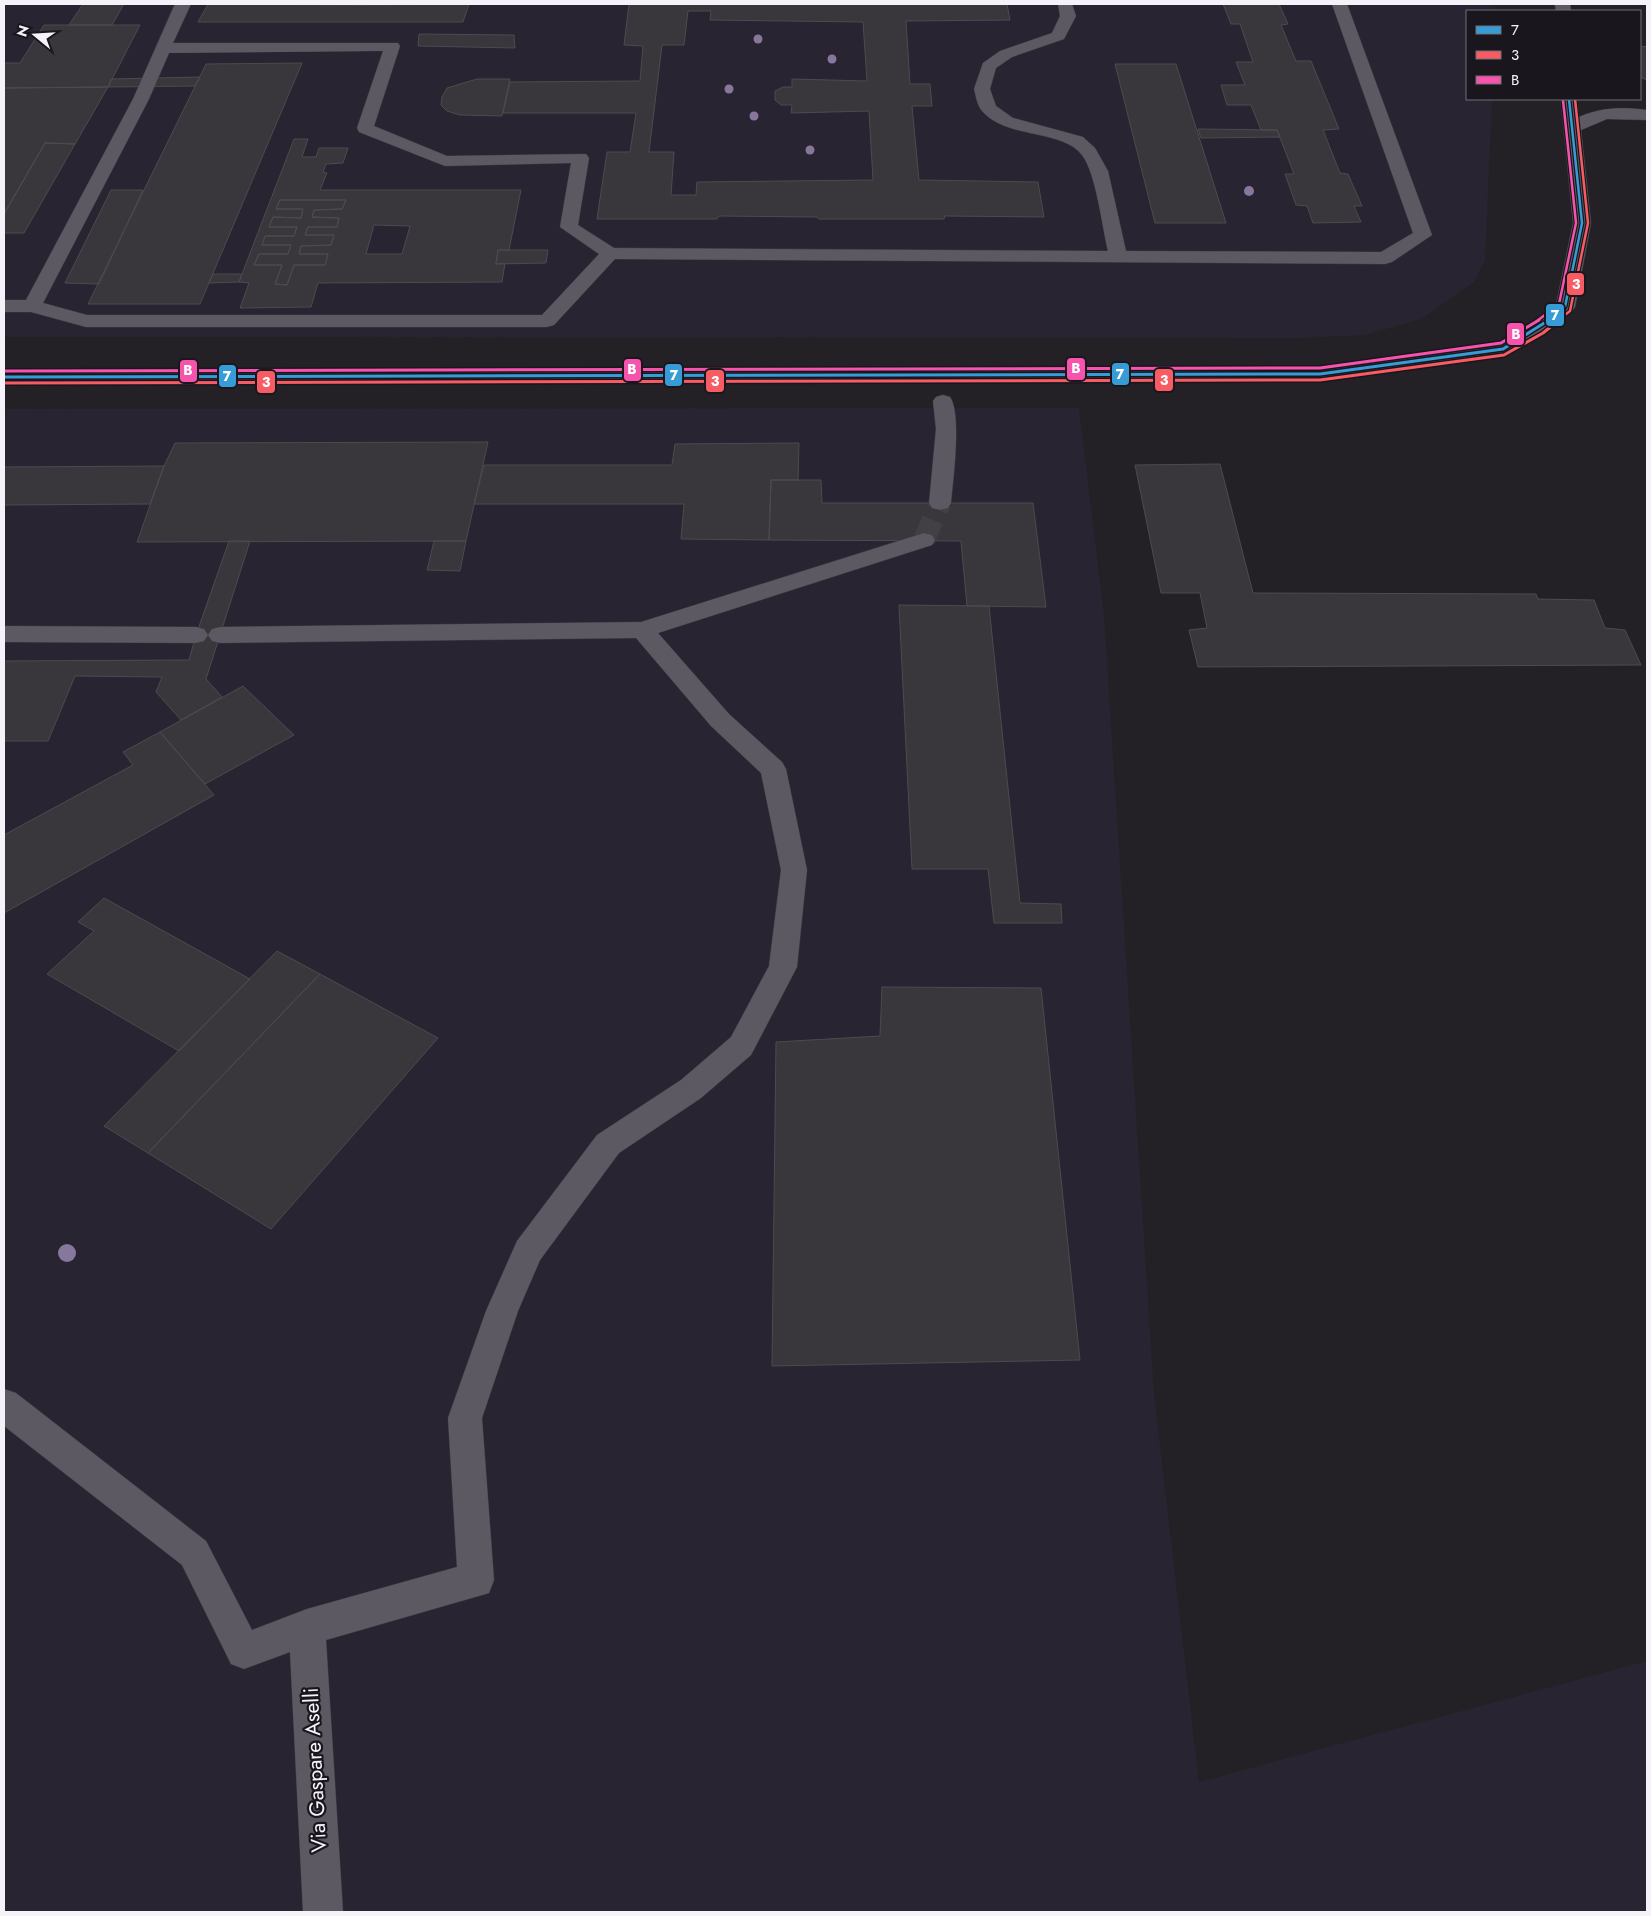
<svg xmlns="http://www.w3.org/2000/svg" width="1651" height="1916" viewBox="0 0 1651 1916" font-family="Jost,sans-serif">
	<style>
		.built { fill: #292431 }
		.building { fill: #39373b; stroke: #4d4b4f; fill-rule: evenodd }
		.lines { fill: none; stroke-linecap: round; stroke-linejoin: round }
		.minor-tunnel { stroke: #424046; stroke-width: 22; stroke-dasharray: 22 11; stroke-linecap: butt }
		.minor-casing { stroke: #3c3b3e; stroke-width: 1 }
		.major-casing { stroke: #3c3b3e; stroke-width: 1 }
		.minor { fill: #5d5962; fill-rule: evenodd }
		.major { fill: #5e5a63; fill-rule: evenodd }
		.bus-1-far1-casing { stroke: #1a161e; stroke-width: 5 }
		.bus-1-casing { stroke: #1a161e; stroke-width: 6 }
		.bus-2-far1-casing { stroke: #1a161e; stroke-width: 5 }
		.bus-2-casing { stroke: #1a161e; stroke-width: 6 }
		.bus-3-far1-casing { stroke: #1a161e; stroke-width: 5 }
		.bus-3-casing { stroke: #1a161e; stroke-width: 6 }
		.bus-1-far1 { stroke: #379cd6; stroke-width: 2.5 }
		.bus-1 { stroke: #379cd6; stroke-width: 3 }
		.bus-2-far1 { stroke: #f75b64; stroke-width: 2.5 }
		.bus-2 { stroke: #f75b64; stroke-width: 3 }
		.bus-3-far1 { stroke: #f653ac; stroke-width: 2.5 }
		.bus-3 { stroke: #f653ac; stroke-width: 3 }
		.tree { fill: #88779d }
		.labels { text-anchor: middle; stroke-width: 4.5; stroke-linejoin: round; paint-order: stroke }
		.near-street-label { font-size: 21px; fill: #f5f2f9; stroke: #1a161e }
		.line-badge { stroke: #1a161e; stroke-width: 2 }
		.badge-label { font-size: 14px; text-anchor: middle; font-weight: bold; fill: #fff }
	</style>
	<rect width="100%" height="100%" fill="#232126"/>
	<path class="built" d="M4 4H1495V11H1467V99H1492L1485 261 1474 282 1421 319 1365 335 1303 338 4 337Z
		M1079 408 1104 615 1154 1394 1199 1782 1647 1661V1912H4V409Z"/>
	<path class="building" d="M83 4H124L112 25H69Z
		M208 4 363 5 469 4 463 22H198Z
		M629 4H1007L1010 20 906 21 910 84H930L932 106H912L919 180 1038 182 1044 217 945 216 944 219H819L817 217 719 216 717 219H597L607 152H630L636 113H503L510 82 640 81 643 46 624 45ZM688 11H711L710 20 863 22 867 81 792 79V87H783L775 91V100L781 105H792L791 113 869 111 873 180 697 182 696 195H671L674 152H649L662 45H684Z
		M1223 4H1279L1288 24 1281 25 1296 61H1311L1339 129 1323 130 1340 173 1348 174 1362 206H1354L1361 222 1313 223 1307 206 1296 205 1285 174H1294L1277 130H1261L1251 105H1227L1221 85H1245L1236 62H1253L1240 24H1231Z
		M44 25H140L108 87 4 88V63H20Z
		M419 34 514 35 515 48 418 46Z
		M1640 46 1647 47V80L1640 77Z
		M302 63 200 304H88L206 64Z
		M1115 64H1176L1226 223H1155Z
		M200 77 195 86 108 87 111 79Z
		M477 79H510L502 116 460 115 447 111 441 105 442 97 447 88Z
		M108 87 75 144 45 143 4 214V88Z
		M1198 129 1277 130 1280 137 1201 138Z
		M294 139H308L302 157H316L319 148H348L343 163 326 164 323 172 327 173 320 190H521L509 250H498L496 264 505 263 502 282 318 283 311 307 240 308 249 283 239 282 242 274ZM280 200H346L342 209 314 210 312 217 339 218 337 227H308L305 235H334L331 245 301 246 299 254H328L325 265H294L287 285 275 284 282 265H254L259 254H288L291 245H262L265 236H294L297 227H269L273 217 301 218 303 209H276ZM374 225 410 226 402 254H366Z
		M45 143 75 144 24 233H4V214Z
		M111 190H143L99 284 65 283Z
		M280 200H346L342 209 314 210 312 217 339 218 337 227H308L305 235H334L331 245 301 246 299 254H328L325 265H294L287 285 275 284 282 265H254L259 254H288L291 245H262L265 236H294L297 227H269L273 217 301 218 303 209H276Z
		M498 250H548L546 263 496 264Z
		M213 274H242L239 282 209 283Z
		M488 442 466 541 137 542 164 466 175 443Z
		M799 443 798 480H771L769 540 681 539 684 504H474L484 465H672L675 444Z
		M1220 464 1253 593 1536 594 1538 599 1594 600 1605 628 1625 630 1641 665 1198 667 1189 630 1207 628 1200 593H1161L1135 465Z
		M164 466 150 504 4 505V467Z
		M771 480H821L822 503H1033L1046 607 967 606 961 541 769 540Z
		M229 541H250L206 679 222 697 181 720 156 692 162 677 75 676 48 741H4V661L189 660 196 635Z
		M434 541H466L460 571 427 570Z
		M899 605 989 606 1020 903 1061 904 1062 923H994L988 869H912Z
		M243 686 294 735 205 784 160 732Z
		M160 732 214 795 4 913V835L133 765 123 752Z
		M104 898 250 979 179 1051 47 974 94 931 78 922Z
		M277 951 320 974 148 1153 104 1126Z
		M320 974 438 1038 271 1229 148 1153Z
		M882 987 1041 988 1080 1360 772 1366 776 1042 880 1036Z"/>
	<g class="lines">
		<path class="minor-tunnel" d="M924 540 940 503"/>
		<g class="minor-casing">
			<path id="minor" d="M175 4H191L173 43H398L400 46 374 126 447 156 586 154 589 158 578 225 614 248 1108 251C1102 226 1096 173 1082 155 1062 129 1006 139 982 111 977 105 976 96 974 89L983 63 1000 51 1052 33 1060 16 1058 4H1072L1076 16 1064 39 1012 57 996 68 990 89 996 106 1013 118 1083 137 1095 148 1108 171 1126 251 1381 252 1413 233 1332 4H1347L1432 235 1392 262 1385 264 615 259 554 325 547 327H86L31 312H4V300H26L133 99ZM383 51 357 128 359 132 445 166 571 163 560 227 599 254 542 315H87L43 303 149 99 169 53Z
				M943 395 950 397C962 414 953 480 951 503L948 508 940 510 932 508 929 503 936 429 933 401 936 397Z
				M924 533 932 535 935 540 932 545 658 633 729 714 782 762 786 769 807 870 797 967 751 1055 701 1098 619 1153 540 1260 518 1311 482 1418 494 1580 489 1593 326 1640 343 1912H303L290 1652 244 1669 231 1664 182 1565 4 1426V1389L16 1393 206 1541 252 1630 307 1609 457 1567 448 1418 486 1311 517 1241 597 1135 681 1080 731 1037 769 966 781 870 761 773 711 726 636 638 220 643 212 641 208 635 212 629 220 627 641 622Z
				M4 626 196 627 204 629 208 635 204 641 196 643 4 642Z"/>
		</g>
		<g class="major-casing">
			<path id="major" d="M1555 4H1570L1571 11H1556Z
				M1561 99H1577L1579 117C1601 107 1624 107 1647 110V120L1607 119 1581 130 1591 223 1575 307 1572 311 1546 332 1510 353 1320 380 4 383V371L1320 368 1498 344 1532 324 1556 305 1573 223Z"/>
		</g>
		<use href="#minor" class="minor"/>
		<use href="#major" class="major"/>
		<g class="bus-1-far1-casing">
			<path id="bus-1-far1" d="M1547 321 1565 307 1582 223 1569 99"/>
		</g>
		<g class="bus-1-casing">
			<path id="bus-1" d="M4 377 1320 374 1503 349 1549 320"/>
		</g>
		<g class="bus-2-far1-casing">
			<path id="bus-2-far1" d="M1557 321 1570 311 1588 223 1575 99"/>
		</g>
		<g class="bus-2-casing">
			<path id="bus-2" d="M4 383 1320 380 1504 355 1543 333 1559 320"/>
		</g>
		<g class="bus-3-far1-casing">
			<path id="bus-3-far1" d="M1537 321 1559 304 1576 223 1563 100"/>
		</g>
		<g class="bus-3-casing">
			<path id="bus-3" d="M4 371 1320 368 1501 343 1539 320"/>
		</g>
		<use href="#bus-1-far1" class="bus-1-far1"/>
		<use href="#bus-1" class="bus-1"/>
		<use href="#bus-2-far1" class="bus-2-far1"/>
		<use href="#bus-2" class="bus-2"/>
		<use href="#bus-3-far1" class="bus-3-far1"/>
		<use href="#bus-3" class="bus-3"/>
	</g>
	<g class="tree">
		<circle cx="758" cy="39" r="4.5"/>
		<circle cx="832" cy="59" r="4.5"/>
		<circle cx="729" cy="89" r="4.5"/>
		<circle cx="754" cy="116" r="4.5"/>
		<circle cx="810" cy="150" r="4.5"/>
		<circle cx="1249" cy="191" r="5"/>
		<circle cx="67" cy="1253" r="9"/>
	</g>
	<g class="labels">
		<g class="near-street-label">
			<text transform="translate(315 1770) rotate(-93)" y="7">Via Gaspare Aselli</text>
		</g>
	</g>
	<g class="line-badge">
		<rect x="1566" y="272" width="19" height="24" rx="5" fill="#f75b64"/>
		<rect x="1545" y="303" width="20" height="24" rx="5" fill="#379cd6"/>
		<rect x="1506" y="322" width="19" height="24" rx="5" fill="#f653ac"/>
		<rect x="1066" y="357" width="20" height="24" rx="5" fill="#f653ac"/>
		<rect x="623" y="358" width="19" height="24" rx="5" fill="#f653ac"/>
		<rect x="179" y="359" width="19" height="24" rx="5" fill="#f653ac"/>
		<rect x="1111" y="362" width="19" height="24" rx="5" fill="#379cd6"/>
		<rect x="664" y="363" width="19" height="24" rx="5" fill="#379cd6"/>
		<rect x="218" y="364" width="19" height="24" rx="5" fill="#379cd6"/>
		<rect x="1154" y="368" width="20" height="24" rx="5" fill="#f75b64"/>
		<rect x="705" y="369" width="20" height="24" rx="5" fill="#f75b64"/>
		<rect x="256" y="370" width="20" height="24" rx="5" fill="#f75b64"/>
	</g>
	<g class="badge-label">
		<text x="1576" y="289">3</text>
		<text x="1555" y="320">7</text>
		<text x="1516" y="339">B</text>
		<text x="1076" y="373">B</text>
		<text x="632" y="374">B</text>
		<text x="188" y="375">B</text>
		<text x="1120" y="379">7</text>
		<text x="674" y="380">7</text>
		<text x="227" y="381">7</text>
		<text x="1164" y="385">3</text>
		<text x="715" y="386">3</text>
		<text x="266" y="387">3</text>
	</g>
	<rect width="1651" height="1916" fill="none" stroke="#f5f2f9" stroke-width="10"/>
	<rect x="1466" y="10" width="175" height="90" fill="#1a161e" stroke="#726e76"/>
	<rect x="1476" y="26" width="25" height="8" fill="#379cd6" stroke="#726e76"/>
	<text x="1511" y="35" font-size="15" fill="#f5f2f9">7</text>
	<rect x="1476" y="51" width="25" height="8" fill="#f75b64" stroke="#726e76"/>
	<text x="1511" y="60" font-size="15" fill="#f5f2f9">3</text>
	<rect x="1476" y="76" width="25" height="8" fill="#f653ac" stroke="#726e76"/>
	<text x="1511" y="85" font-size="15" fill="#f5f2f9">B</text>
	<g transform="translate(35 35) rotate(288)" stroke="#1a161e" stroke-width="4" paint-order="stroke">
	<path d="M0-4L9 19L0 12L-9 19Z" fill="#f5f2f9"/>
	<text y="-8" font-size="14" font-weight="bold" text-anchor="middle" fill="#f5f2f9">N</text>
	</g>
</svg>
